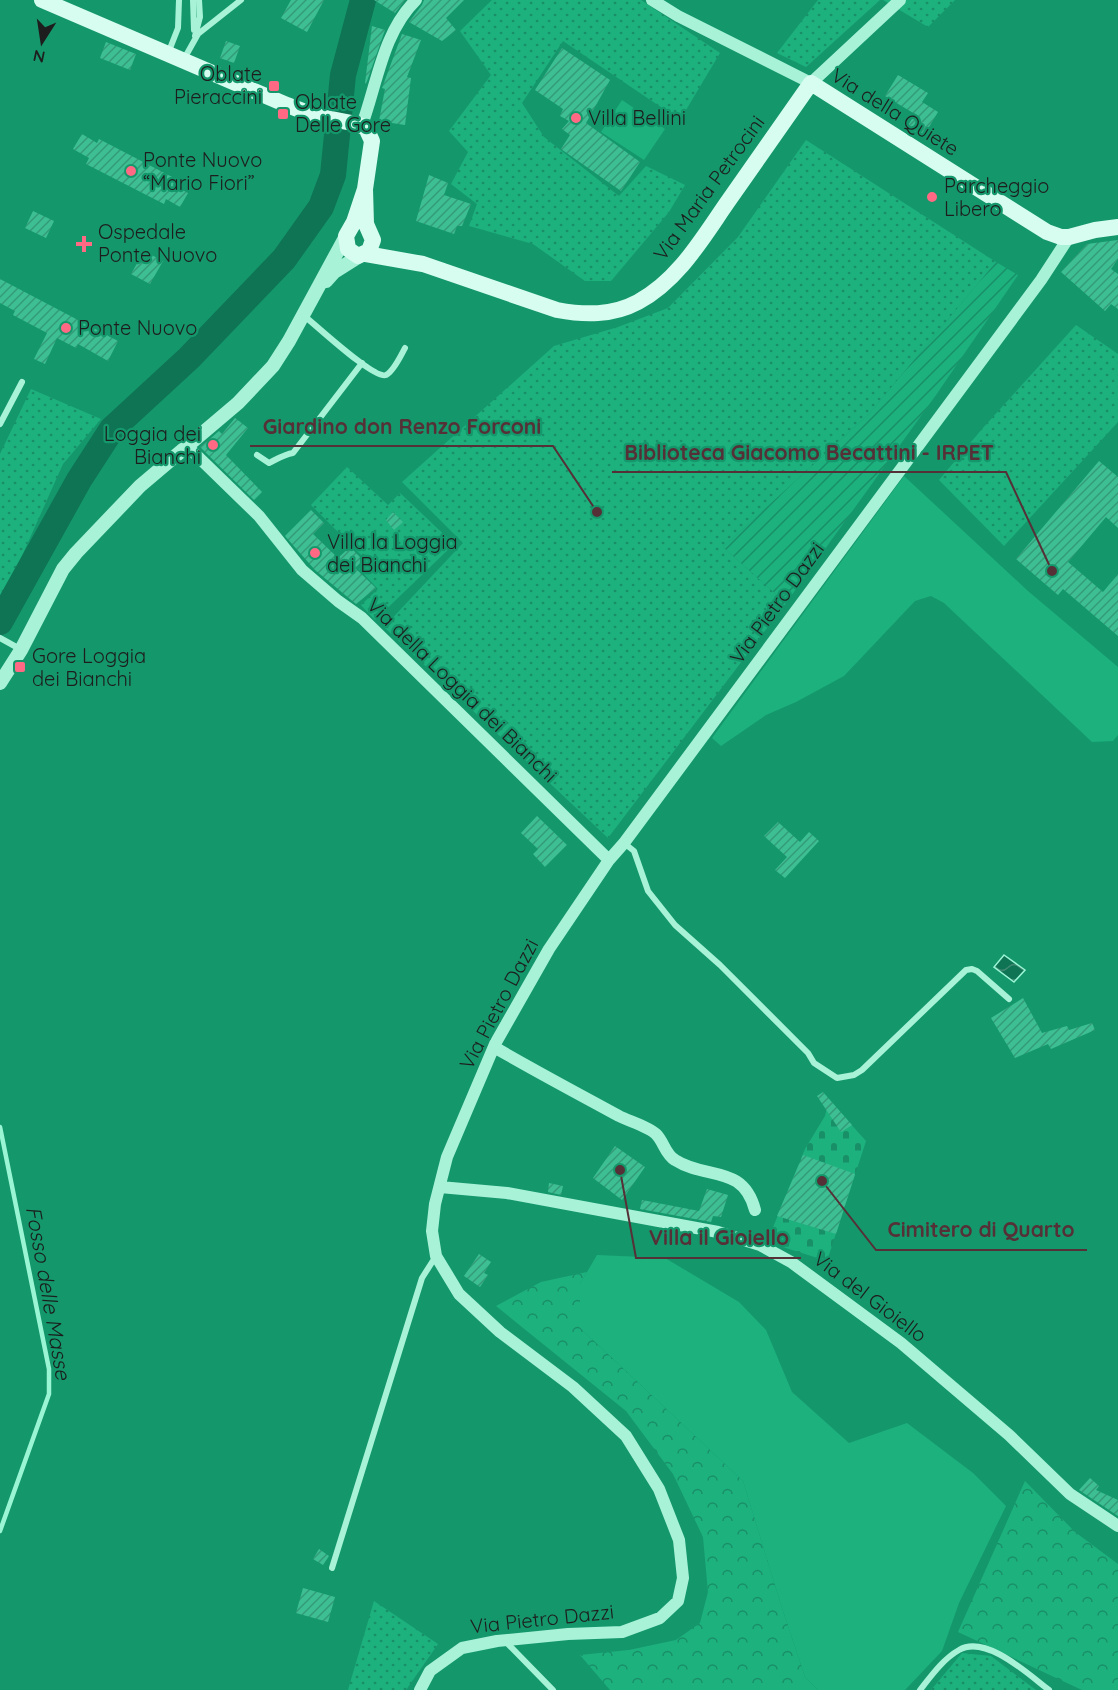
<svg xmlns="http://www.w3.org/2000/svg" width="1118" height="1690" viewBox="0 0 1118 1690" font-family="Quicksand,sans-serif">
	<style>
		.grass { fill: #1db17e }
		.forest { fill: url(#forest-crowns) }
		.cemetery { fill: url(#cemetery-stones) }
		.park { fill: url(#park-dots) }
		.garden { fill: url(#garden-furrows) }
		.water { fill: url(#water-waves); stroke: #9af5d4; stroke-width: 1.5 }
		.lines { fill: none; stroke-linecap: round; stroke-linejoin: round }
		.stream { stroke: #9af5d4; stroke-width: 4.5 }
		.river { stroke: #0e7453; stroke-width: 26 }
		.building { fill: url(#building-hatch) }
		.service { stroke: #a8f2d8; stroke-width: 6 }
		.minor { stroke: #a8f2d8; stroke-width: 12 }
		.tertiary { stroke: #a8f2d8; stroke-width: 14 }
		.secondary { stroke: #d7fcf0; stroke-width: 16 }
		.poi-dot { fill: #ff6984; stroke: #15976c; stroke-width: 2 }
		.labels { text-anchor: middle; stroke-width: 4.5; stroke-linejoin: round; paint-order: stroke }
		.poi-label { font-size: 20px; fill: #1d1d1d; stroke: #15976c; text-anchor: start }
		.street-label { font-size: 20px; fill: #1d1d1d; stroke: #15976c }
		.water-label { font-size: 21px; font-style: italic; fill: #191d1b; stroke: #15976c }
		.leader { fill: none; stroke: #563037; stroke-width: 2 }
		.callout-dot { fill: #563037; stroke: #15976c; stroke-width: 2 }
		.callout-label { font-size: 21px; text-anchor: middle; font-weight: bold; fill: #563037; stroke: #15976c; stroke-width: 4.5; stroke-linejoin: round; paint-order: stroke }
	</style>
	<defs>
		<pattern id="forest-crowns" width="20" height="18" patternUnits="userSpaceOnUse" patternTransform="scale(1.5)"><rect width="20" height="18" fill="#1db17e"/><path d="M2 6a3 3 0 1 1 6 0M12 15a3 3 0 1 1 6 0" fill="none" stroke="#198f67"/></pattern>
		<pattern id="cemetery-stones" width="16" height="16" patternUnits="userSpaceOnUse" patternTransform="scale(1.5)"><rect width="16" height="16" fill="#1db17e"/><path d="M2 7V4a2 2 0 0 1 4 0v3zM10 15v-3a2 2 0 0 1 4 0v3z" fill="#198f67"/></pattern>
		<pattern id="park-dots" width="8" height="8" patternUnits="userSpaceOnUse" patternTransform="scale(1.5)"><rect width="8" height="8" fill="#1db17e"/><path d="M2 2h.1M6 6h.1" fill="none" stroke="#198f67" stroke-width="1.8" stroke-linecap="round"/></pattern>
		<pattern id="garden-furrows" width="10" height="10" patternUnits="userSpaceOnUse" patternTransform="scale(1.5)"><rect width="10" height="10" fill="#1db17e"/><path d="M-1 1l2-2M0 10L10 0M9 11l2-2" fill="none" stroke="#198f67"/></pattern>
		<pattern id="water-waves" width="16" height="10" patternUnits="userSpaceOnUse" patternTransform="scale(1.5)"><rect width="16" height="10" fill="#0e7453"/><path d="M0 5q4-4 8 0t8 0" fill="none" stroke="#428972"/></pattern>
		<pattern id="building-hatch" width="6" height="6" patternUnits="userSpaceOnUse" patternTransform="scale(1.5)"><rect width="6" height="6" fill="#3ebf93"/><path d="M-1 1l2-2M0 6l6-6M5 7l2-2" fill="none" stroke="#339b77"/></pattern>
	</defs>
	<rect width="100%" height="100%" fill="#15976c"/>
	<path class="grass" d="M622 100 665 129 644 160 601 132Z
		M904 476 1028 591 1118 667V735L1113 741 1092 742 944 603 931 596 915 601 844 676 796 702 766 715 721 746 712 738Z
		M597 1255 665 1258 739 1302 766 1330 792 1392 849 1443 907 1423 973 1473 1006 1506 959 1603 942 1651 905 1690H818L805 1677 781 1605 743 1481 580 1328V1284Z"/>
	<path class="forest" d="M587 1272 580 1284V1328L743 1481 781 1605 805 1677 818 1690H610L580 1655 629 1650 676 1640 700 1623 708 1592 703 1537 673 1474 626 1411 496 1306 541 1282Z
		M1025 1481 1075 1532 1118 1564V1690H1082L958 1632Z"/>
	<path class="cemetery" d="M829 1100 866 1141 827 1261 767 1242 805 1149 825 1116Z"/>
	<path class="park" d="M492 0H641L720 53 680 120 563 41 522 103 544 137 619 196 646 166 685 185 669 212 611 281H585L533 244 469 226 477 204 451 184 468 152 449 131 491 75 460 31Z
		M818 0H880L806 67 777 53Z
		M883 0H955L928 27Z
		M806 140 996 262 869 414 723 547 786 603 608 838 384 627 463 543 402 482 554 346 618 327 668 308 738 237Z
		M1076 325 1118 354V422L1004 546 939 480 982 429Z
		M31 389 101 419 63 464 0 605V454Z
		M347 467 388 505 400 493 454 544 375 620 361 605 378 589 359 569 366 560 311 505Z
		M374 1601 438 1644 406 1690H348Z
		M962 1653 991 1656 1036 1690H931Z"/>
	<path class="garden" d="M996 262 1018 275 936 395 786 603 723 547 869 414Z"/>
	<path class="water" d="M1004 955 1025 970 1014 982 994 967Z"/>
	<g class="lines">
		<path class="stream" d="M0 1127 49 1369V1394L0 1531"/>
		<path class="river" d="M0 622 79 480 112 429 189 358 284 259 321 207 333 175 343 75 363 0"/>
	</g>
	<path class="building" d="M291 0H324L307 32 281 18Z
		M374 0H405L395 13Z
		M424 0H464L446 18 456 30 442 41 409 22 422 5Z
		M372 26 385 30 366 84 365 83Z
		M402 34 421 40 407 77 411 78 405 125 379 121 385 89 382 88Z
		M226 41 240 46 234 63 220 58Z
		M106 42 136 54 130 70 100 58Z
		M562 48 610 80 586 123 640 162 621 191 561 149 570 135 562 129 569 121 560 116 563 109 535 90Z
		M898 75 928 93 922 102 938 112 923 137 907 127 915 114 885 96Z
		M82 134 97 143 99 139 176 179 173 185 188 193 180 207 166 199 164 204 86 164 89 158 73 149Z
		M429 175 448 183 444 195 471 204 462 226H457L454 234 416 221Z
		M33 211 54 221 46 238 25 228Z
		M1118 240V259L1111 269 1118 274V309L1111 304 1105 311 1061 272 1087 244Z
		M144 251 163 261 150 284 131 274Z
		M0 279 118 341 108 361 78 344 76 348 57 338 45 364 34 359 47 333 13 315 15 311 0 303Z
		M235 418 248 428 226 455 262 492 254 500 200 447 219 431 222 434Z
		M1099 461 1118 477V528L1106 517 1068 562 1103 592 1118 574V636L1063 589 1058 595 1016 559Z
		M311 510 324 523 313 534 338 558 350 547 363 560 355 568 376 588 356 604 315 570 285 536Z
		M393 512 403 522 394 530 386 520Z
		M537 816 567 845 545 867 533 854 538 849 521 833Z
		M778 822 800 842 809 832 819 841 785 878 775 870 787 857 764 836Z
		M1023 998 1042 1033 1067 1026 1069 1030 1092 1023 1095 1030 1051 1049 1048 1044 1015 1058 991 1018Z
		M823 1092 852 1125 841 1132 817 1096Z
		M615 1146 645 1167 622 1200 593 1178Z
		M803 1155 855 1174 836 1234 777 1216Z
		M549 1183 563 1186 561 1195 548 1192Z
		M707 1189 728 1195 721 1217 713 1216 711 1222 640 1209 642 1200 699 1211Z
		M479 1254 491 1262 484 1273 488 1275 480 1287 464 1276Z
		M1090 1478 1099 1486 1096 1490 1118 1500V1516L1079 1490Z
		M319 1549 329 1556 323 1565 313 1559Z
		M303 1588 335 1597 328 1622 296 1613Z"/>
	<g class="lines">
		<path class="service" d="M193 0 194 30
			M195 36 200 17 199 0
			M169 51 178 28 179 0
			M184 59 198 34 241 0
			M303 315C315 324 374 380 386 375 394 371 401 355 405 348
			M0 424 22 382
			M257 455 269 463C277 459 285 454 293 453L362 363
			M0 638 20 649
			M624 843 634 851 648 891 675 925 720 965 808 1053 814 1063 837 1078 854 1075 862 1070 966 970 972 969 977 971 1009 999
			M332 1568 422 1278 436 1256
			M505 1641 553 1690
			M920 1690C931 1676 943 1659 959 1650 986 1634 1029 1675 1049 1690"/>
		<path class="minor" d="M652 0 678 16 811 83 900 0
			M362 125C377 84 383 32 416 0
			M187 446 259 516 302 570 338 601 362 618 609 860
			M494 1047C535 1071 577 1093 619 1116 629 1121 649 1127 656 1134 664 1142 665 1154 675 1160 706 1180 743 1164 755 1210
			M440 1187 507 1193 718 1232 760 1245 791 1262 901 1343 1009 1435 1070 1494 1118 1526
			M420 1690 430 1671 462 1648 497 1641 568 1634 622 1632 660 1618 678 1601 683 1578 679 1540 659 1489 626 1436 573 1387 500 1332 459 1294 436 1256 432 1231 435 1204 447 1157 495 1044 549 949 609 860 624 843 1041 280 1069 237"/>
		<path class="tertiary" d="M326 281 334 272 361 255
			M0 683 21 650 63 569 76 553 140 486 238 403 273 366 289 341 346 236"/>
		<path class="secondary" d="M42 0 287 105 316 116 357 124 366 128 372 141 365 189 366 224 373 240 369 251 358 256 348 249 346 236 354 222 365 189
			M366 254 423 264 557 310C584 315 612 316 638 302 679 280 703 237 729 200 756 161 784 122 811 83L1047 232 1061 237H1069L1095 230 1118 227"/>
	</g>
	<g class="poi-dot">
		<rect x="268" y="80" width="12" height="12" rx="3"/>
		<rect x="277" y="108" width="12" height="12" rx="3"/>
		<circle cx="576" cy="118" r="6"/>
		<circle cx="131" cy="171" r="6"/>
		<circle cx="932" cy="197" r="6"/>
		<path d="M81 235h6v6h6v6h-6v6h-6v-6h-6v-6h6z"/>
		<circle cx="66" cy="328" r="6"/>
		<circle cx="213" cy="445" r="6"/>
		<circle cx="315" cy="553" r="6"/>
		<rect x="14" y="661" width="12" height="12" rx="3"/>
	</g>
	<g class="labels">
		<g class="poi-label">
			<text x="262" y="81" text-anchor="end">Oblate<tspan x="262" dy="23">Pieraccini</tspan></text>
			<text x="295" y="109">Oblate<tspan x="295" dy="23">Delle Gore</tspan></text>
			<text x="588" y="125">Villa Bellini</text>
			<text x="143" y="167">Ponte Nuovo<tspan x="143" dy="23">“Mario Fiori”</tspan></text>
			<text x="944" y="193">Parcheggio<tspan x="944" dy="23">Libero</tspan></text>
			<text x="98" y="239">Ospedale<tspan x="98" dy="23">Ponte Nuovo</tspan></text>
			<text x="78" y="335">Ponte Nuovo</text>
			<text x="201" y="441" text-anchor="end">Loggia dei<tspan x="201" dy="23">Bianchi</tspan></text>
			<text x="327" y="549">Villa la Loggia<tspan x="327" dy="23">dei Bianchi</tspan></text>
			<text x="32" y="663">Gore Loggia<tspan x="32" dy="23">dei Bianchi</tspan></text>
		</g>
		<g class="street-label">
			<text transform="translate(895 112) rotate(32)" y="7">Via della Quiete</text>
			<text transform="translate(709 188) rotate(-54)" y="7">Via Maria Petrocini</text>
			<text transform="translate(777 603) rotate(-54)" y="7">Via Pietro Dazzi</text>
			<text transform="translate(462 690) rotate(44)" y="7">Via della Loggia dei Bianchi</text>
			<text transform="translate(499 1004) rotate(-62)" y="7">Via Pietro Dazzi</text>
			<text transform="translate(870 1297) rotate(37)" y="7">Via del Gioiello</text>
			<text transform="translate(542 1619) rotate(-6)" y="7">Via Pietro Dazzi</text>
		</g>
		<g class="water-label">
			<text transform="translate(48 1293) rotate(80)" y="7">Fosso delle Masse</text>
		</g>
	</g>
	<path class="leader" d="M597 512L553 446H250M1052 571L1006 472H612M822 1181L876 1250H1087M620 1170L636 1258H801"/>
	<g class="callout-dot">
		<circle cx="597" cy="512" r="6"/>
		<circle cx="1052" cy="571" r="6"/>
		<circle cx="822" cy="1181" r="6"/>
		<circle cx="620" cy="1170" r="6"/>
	</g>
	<g class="callout-label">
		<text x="402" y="434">Giardino don Renzo Forconi</text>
		<text x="809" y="460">Biblioteca Giacomo Becattini - IRPET</text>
		<text x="981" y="1237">Cimitero di Quarto</text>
		<text x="719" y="1245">Villa il Gioiello</text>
	</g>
	<g transform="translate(42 42) rotate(192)" stroke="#15976c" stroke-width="4.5" paint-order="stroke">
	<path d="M0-4.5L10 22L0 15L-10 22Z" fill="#1d1d1d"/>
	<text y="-9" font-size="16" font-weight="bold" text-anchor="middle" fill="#1d1d1d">N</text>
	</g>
</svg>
